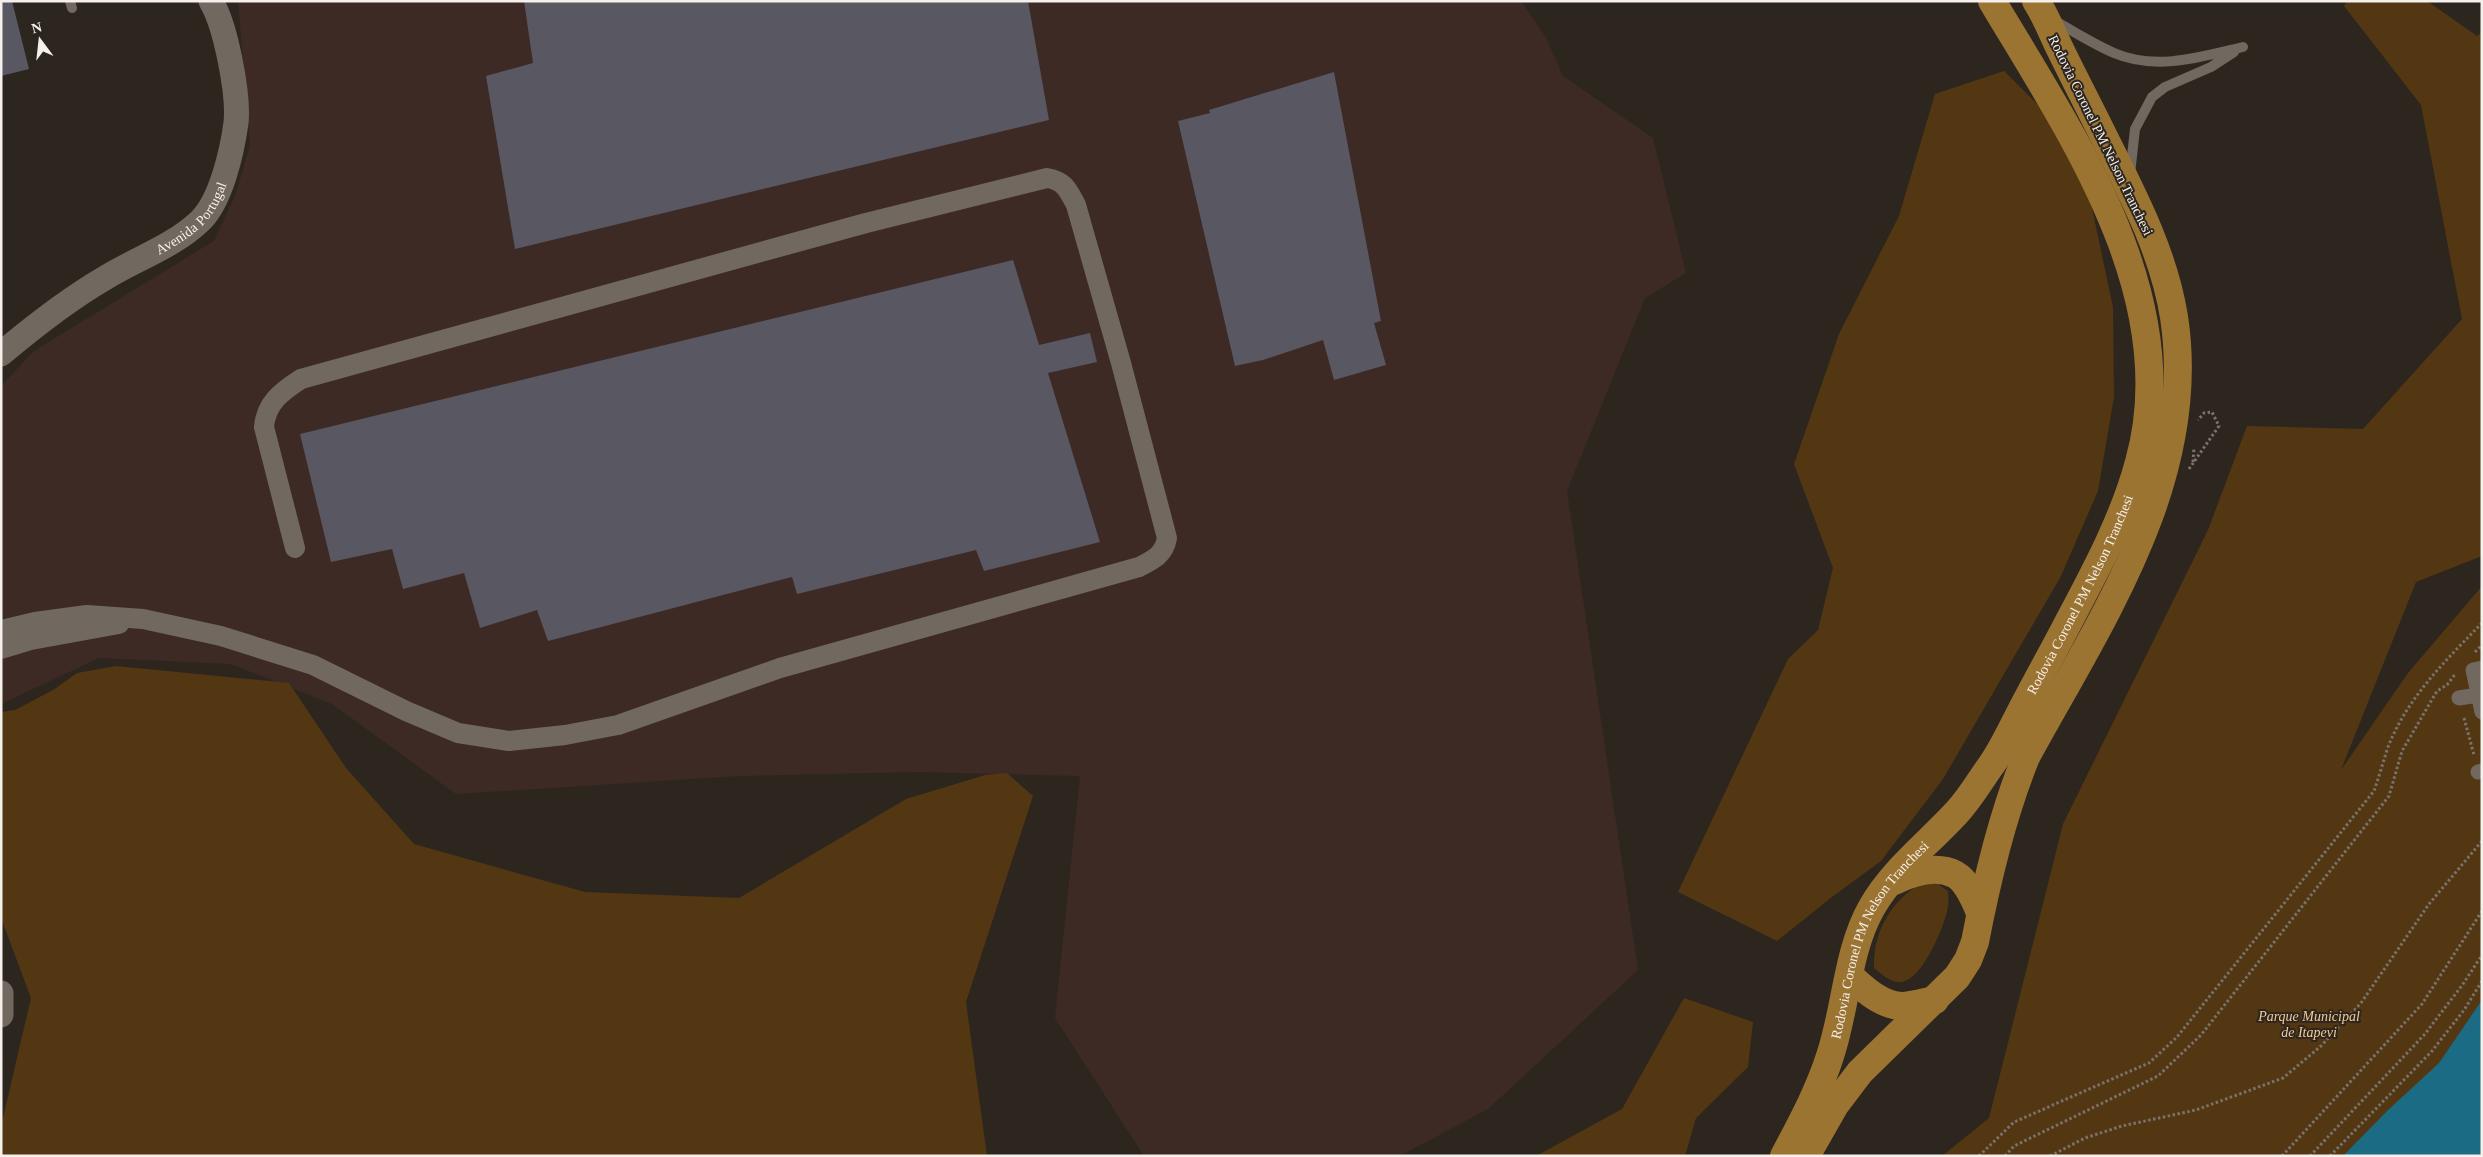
<svg xmlns="http://www.w3.org/2000/svg" width="2483" height="1157" viewBox="0 0 2483 1157" font-family="Georgia,serif">
	<style>
		.industrial { fill: #3d2a25 }
		.green { fill: #533612 }
		.water { fill: #1c6b85 }
		.building { fill: #585762 }
		.lines { fill: none; stroke-linecap: round; stroke-linejoin: round }
		.path { stroke: #79736c; stroke-width: 3; stroke-dasharray: 2.5 2.5; stroke-linecap: butt }
		.service { stroke: #716960; stroke-width: 10 }
		.pedestrian { stroke: #716960; stroke-width: 15 }
		.minor { stroke: #716960; stroke-width: 20 }
		.tertiary { stroke: #716960; stroke-width: 25 }
		.trunk { stroke: #9c7432; stroke-width: 28 }
		.labels { text-anchor: middle; stroke-width: 4; stroke-linejoin: round; paint-order: stroke }
		.street-label { font-size: 14px; fill: #f5f0eb; stroke: #2d261f }
		.park-label { font-size: 14px; font-style: italic; fill: #f5c998; stroke: #2d261f }
	</style>
	<rect width="100%" height="100%" fill="#2d261f"/>
	<path class="industrial" d="M238 1H1521L1545 36 1563 76 1653 138 1686 273 1645 298 1567 491 1638 970 1488 1109 1400 1156H1144L1055 1018 1080 776 917 772 739 776 456 794 332 704 231 664 99 658 1 704V386L34 351 214 241 235 196 250 146Z"/>
	<path class="green" d="M2347 1H2427L2477 36 2482 32V556L2416 582 2341 770 2408 673 2482 586V1028L2368 1156H1942L1989 1118 2063 824 2208 530 2247 426 2363 429 2462 319 2421 105 2344 6Z
		M2004 71 2062 129 2092 208 2113 307 2114 397 2098 491 2061 576 1943 779 1881 861 1832 897 1777 941 1678 892 1788 659 1818 630 1833 568 1794 464 1839 334 1899 216 1935 94Z
		M116 666 289 683 346 768 414 844 585 892 739 898 906 799 985 775 1007 773 1033 796 966 1002 987 1156H1V1126L31 998 1 918V712L15 710 53 690 77 673Z
		M1924 881 1938 884 1948 891C1948 896 1949 902 1948 907 1945 925 1922 981 1901 982 1891 983 1881 974 1874 968 1873 930 1892 900 1924 881Z
		M1684 998 1753 1022 1748 1067 1696 1118 1685 1156H1536L1622 1109Z"/>
	<path class="water" d="M2482 1000V1156H2343L2387 1111 2439 1063Z"/>
	<path class="building" d="M1 1H12L29 69 1 76Z
		M524 1H1028L1049 120 515 249 486 76 533 63Z
		M1334 72 1381 321 1374 323 1386 365 1334 380 1323 340 1263 360 1235 366 1178 121 1210 113 1209 110Z
		M1013 260 1039 345 1090 333 1097 362 1048 373 1100 542 984 571 976 550 797 594 792 577 548 641 537 610 480 628 464 573 403 589 392 549 331 562 300 434Z"/>
	<g class="lines">
		<path class="path" d="M2193 462 2194 448
			M2189 469 2219 426 2212 412 2204 413 2198 420
			M2475 652 2482 645
			M2464 718 2474 755
			M1979 1156 2014 1122 2149 1063 2177 1037 2374 791C2379 777 2383 762 2388 747 2407 698 2446 660 2482 623
			M2005 1156 2014 1146 2158 1076 2201 1035 2389 796 2402 751 2437 691 2447 685 2456 673
			M2050 1156 2085 1138 2122 1126 2196 1110 2283 1078 2321 1046 2361 1003 2429 904 2482 841
			M2282 1156 2422 1004 2482 911
			M2310 1156 2425 1034 2463 984 2482 955
			M2330 1156 2432 1051 2464 1010 2482 981"/>
		<path class="service" d="M70 1 72 8
			M2053 20C2073 31 2093 44 2114 53 2156 71 2201 57 2243 47
			M2130 174 2135 129 2152 97 2165 87 2211 67 2234 52"/>
		<path class="pedestrian" d="M2482 668 2473 670 2482 712
			M2459 698 2478 695
			M2478 772 2482 771"/>
		<path class="minor" d="M1 630 35 622 87 615 143 619 221 636 313 665 406 711 458 733 509 741 565 735 618 725 780 668 1139 567C1153 560 1164 555 1167 538L1121 363 1076 205C1068 190 1065 181 1047 178L866 223 301 379C281 392 266 403 264 427L295 548
			M1 649 31 640 119 624"/>
		<g class="tertiary">
			<path id="s1" d="M1 354C33 327 69 299 105 278 136 259 174 246 200 221 221 201 232 152 236 123 239 95 226 26 211 1"/>
			<path d="M1 993V1015"/>
		</g>
		<g class="trunk">
			<path d="M1894 881C1917 870 1952 860 1968 888 1973 896 1977 905 1980 913"/>
			<path d="M1850 976C1864 989 1883 1007 1904 1006 1914 1005 1925 1002 1935 1000"/>
			<path id="s2" d="M1784 1156C1801 1124 1819 1091 1830 1056 1846 1009 1847 950 1872 907 1893 870 1930 842 1958 811 1971 797 1981 779 1992 764 2003 748 2011 730 2020 713 2036 682 2053 652 2069 621 2096 570 2124 518 2139 462 2185 298 2072 135 1992 1"/>
			<path d="M1806 1156 1835 1105 1860 1072 1957 977 1968 960 1975 942C1987 879 2002 816 2026 757 2100 621 2199 479 2174 317 2164 254 2134 197 2106 141 2091 110 2075 80 2060 49 2052 33 2046 16 2036 1"/>
		</g>
	</g>
	<g class="labels">
		<g class="street-label">
			<text transform="translate(2101 135) rotate(64)" y="5">Rodovia Coronel PM Nelson Tranchesi</text>
			<text dy="5" stroke="none"><textPath href="#s1" startOffset="236">Avenida Portugal</textPath></text>
			<text dy="5" stroke="none"><textPath href="#s2" startOffset="644">Rodovia Coronel PM Nelson Tranchesi</textPath></text>
			<text dy="5" stroke="none"><textPath href="#s2" startOffset="239">Rodovia Coronel PM Nelson Tranchesi</textPath></text>
		</g>
		<g class="park-label">
			<text x="2309" y="1021">Parque Municipal<tspan x="2309" dy="16">de Itapevi</tspan></text>
		</g>
	</g>
	<rect width="2483" height="1157" fill="none" stroke="#f5f0eb" stroke-width="5"/>
	<g transform="translate(40 40) rotate(345)" stroke="#2d261f" stroke-width="4" paint-order="stroke">
	<path d="M0-4L9 19L0 12L-9 19Z" fill="#f5f0eb"/>
	<text y="-8" font-size="14" font-weight="bold" text-anchor="middle" fill="#f5f0eb">N</text>
	</g>
</svg>
